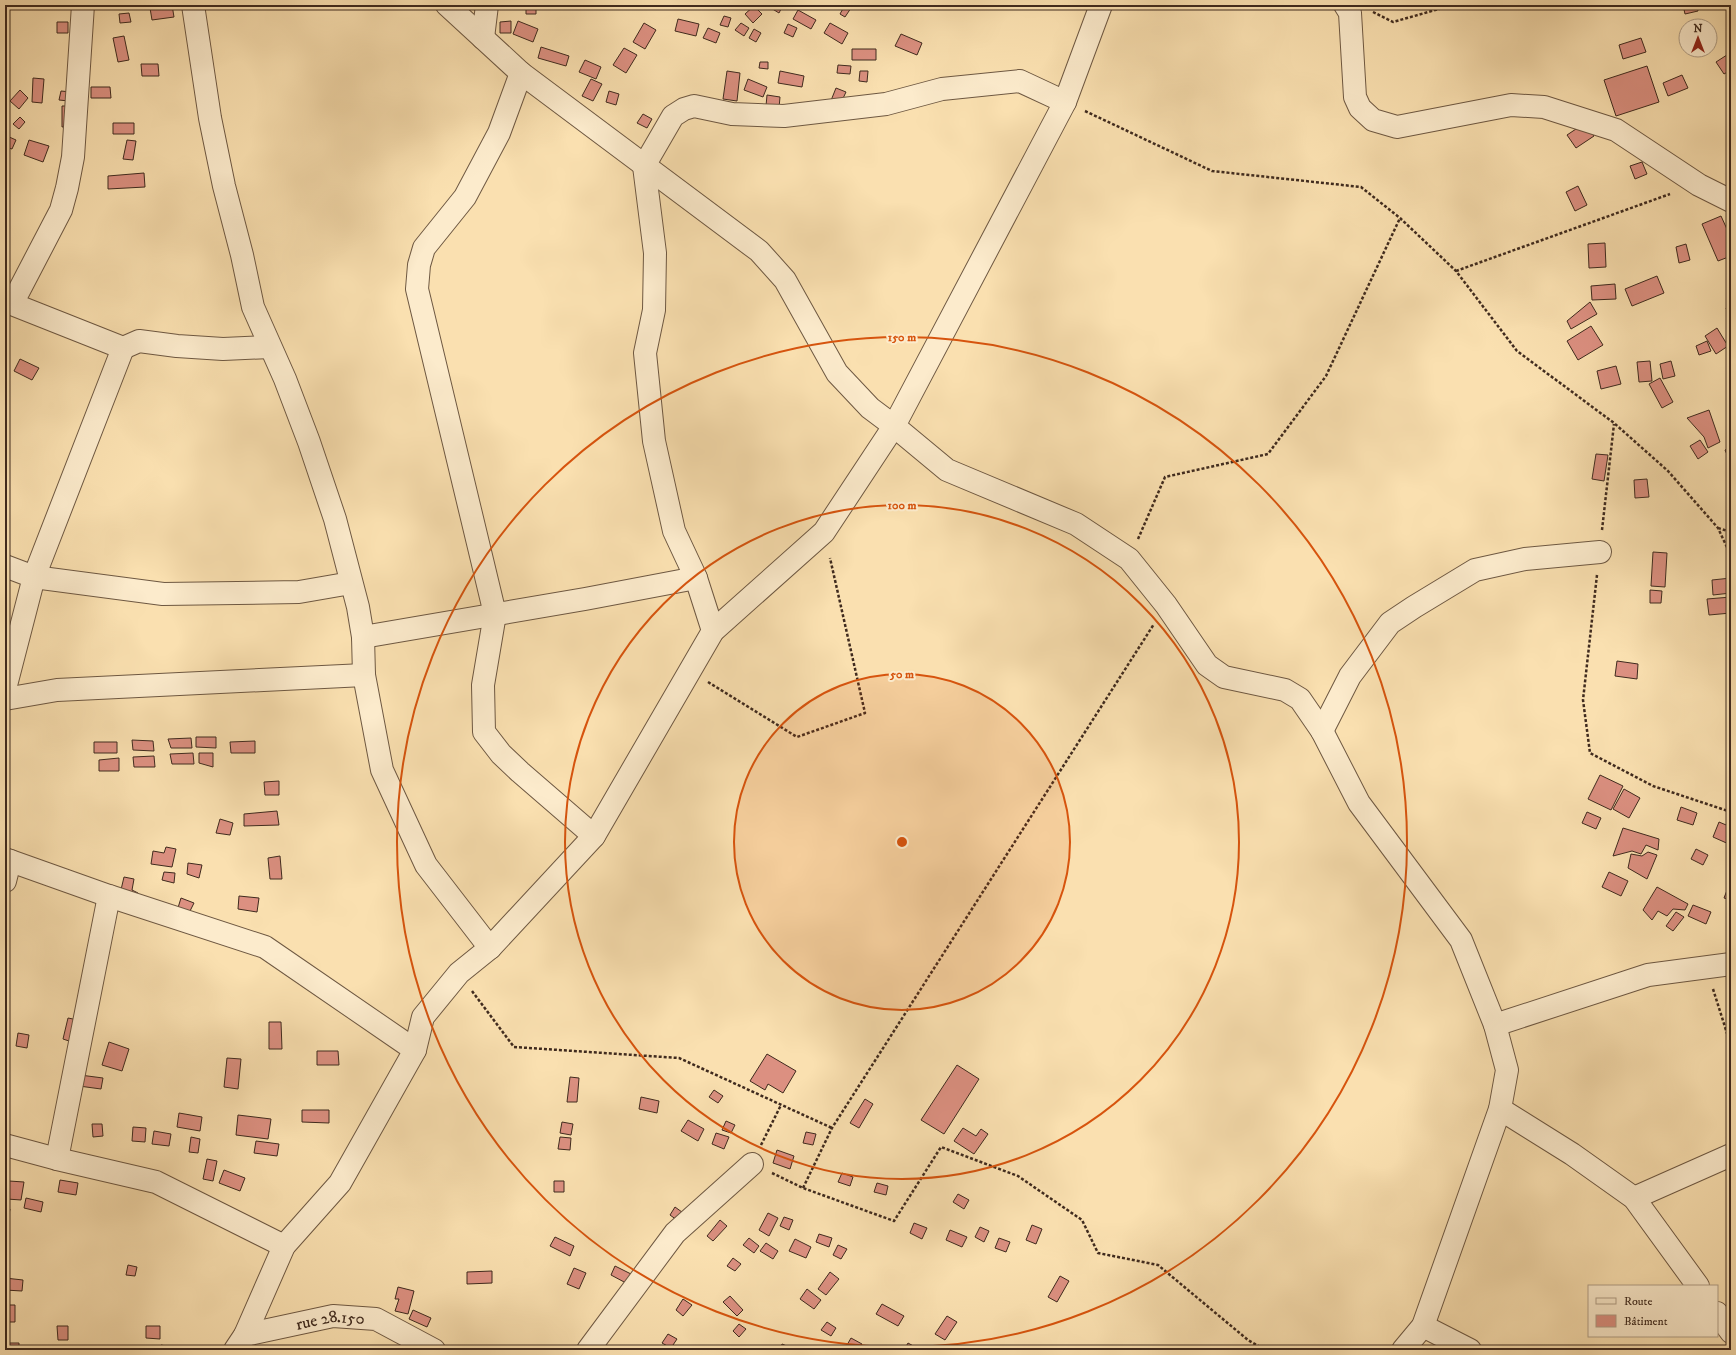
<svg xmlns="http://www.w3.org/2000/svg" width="1736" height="1355" viewBox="0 0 1736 1355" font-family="'IM FELL DW Pica',serif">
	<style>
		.building { fill: #dc9081; stroke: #3f2a1e }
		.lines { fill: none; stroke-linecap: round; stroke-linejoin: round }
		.minor-casing { stroke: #6e5842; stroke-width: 24 }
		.path { stroke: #3f2a1e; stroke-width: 2.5; stroke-dasharray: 3 2; stroke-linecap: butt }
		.minor { stroke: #fcebcc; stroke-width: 22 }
		.ring { fill: none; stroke: #d7540e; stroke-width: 2 }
		.labels { text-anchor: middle; stroke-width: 4; stroke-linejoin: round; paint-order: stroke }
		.street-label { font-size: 17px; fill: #3f2a1e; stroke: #fcebcc }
		.centre { fill: #d7540e; stroke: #fcebcc; stroke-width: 2 }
		.ring-label { font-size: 12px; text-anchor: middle; font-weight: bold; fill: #d7540e; stroke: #fcebcc; stroke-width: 4; stroke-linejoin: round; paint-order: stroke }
	</style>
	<rect width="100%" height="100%" fill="#fae0b0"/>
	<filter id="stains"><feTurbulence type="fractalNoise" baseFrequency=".005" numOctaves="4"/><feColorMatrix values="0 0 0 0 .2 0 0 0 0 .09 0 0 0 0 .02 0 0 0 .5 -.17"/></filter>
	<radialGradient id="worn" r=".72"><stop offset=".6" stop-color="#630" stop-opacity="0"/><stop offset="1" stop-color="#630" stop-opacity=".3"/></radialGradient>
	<path class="building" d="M172 5 174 17 152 20 150 8Z
		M526 5H536V14H526Z
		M766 5H783L779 13Z
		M845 5H853L845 17 840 14Z
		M1683 5H1697L1698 11 1685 14Z
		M754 6 762 14 753 23 745 14Z
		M798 10 816 20 811 29 793 19Z
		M129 13 131 22 120 23 119 14Z
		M724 16 731 18 728 27 720 25Z
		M678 19 699 24 696 36 675 31Z
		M511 21V33H500V22Z
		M518 21 538 29 533 42 513 34Z
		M57 22H68V33H57Z
		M644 23 656 30 645 49 633 42Z
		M741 23 749 28 744 36 735 30Z
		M830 23 848 33 842 44 824 33Z
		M788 24 797 28 793 37 784 33Z
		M708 28 720 33 716 43 703 38Z
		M754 29 761 33 756 42 749 38Z
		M901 34 922 43 917 55 895 46Z
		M124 36 129 60 118 62 113 38Z
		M1641 38 1646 52 1623 59 1619 45Z
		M541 47 569 56 566 66 538 58Z
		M624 48 637 55 626 73 613 65Z
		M852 49H876V60H852Z
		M1730 53 1731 70 1724 74 1716 62Z
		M585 60 601 67 596 79 579 72Z
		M760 62H768V69L759 68Z
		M141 64H158L159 76H142Z
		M838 65 851 66 850 74 837 73Z
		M1647 66 1659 102 1616 116 1604 80Z
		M727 71 740 73 737 101 723 99Z
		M780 71 804 76 802 87 778 83Z
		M860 71H868L867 82 859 81Z
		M1682 75 1688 88 1668 96 1663 83Z
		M33 78 44 79 42 103 32 102Z
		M591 79 602 84 593 101 582 96Z
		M748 79 767 87 763 97 744 90Z
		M91 87H110L111 98H91Z
		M836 88 846 92 839 107 830 103Z
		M20 90 28 98 19 109 10 101Z
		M61 91 71 92 69 101 59 100Z
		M609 91 619 94 616 105 606 102Z
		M767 95 780 97 779 108 766 106Z
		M62 106H72V126L62 127Z
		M643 114 652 119 647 128 637 123Z
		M20 117 25 122 19 129 13 124Z
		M113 123H134V134H113Z
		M1585 123 1594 136 1576 148 1567 135Z
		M7 136 16 140 12 149 5 147Z
		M29 140 49 146 43 162 24 155Z
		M127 140 136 141 133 160 123 159Z
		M1642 162 1647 174 1635 179 1630 166Z
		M144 173 145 187 108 189V176Z
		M1578 186 1587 205 1575 211 1566 192Z
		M1721 216 1731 238V256L1718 261 1702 224Z
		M1605 243 1606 267 1589 268 1588 244Z
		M1686 244 1690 260 1679 263 1676 247Z
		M1657 276 1664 293 1632 306 1625 289Z
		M1615 284 1616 299 1592 300 1591 286Z
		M1590 302 1597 314 1571 329 1567 321Z
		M1731 306V323L1726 308Z
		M1591 326 1603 345 1578 360 1567 341Z
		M1717 328 1728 346 1716 354 1705 336Z
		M1707 341 1711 351 1699 355 1696 346Z
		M20 359 39 368 32 380 14 371Z
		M1650 361 1652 381 1639 382 1637 362Z
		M1671 361 1675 376 1663 379 1660 364Z
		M1616 366 1621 384 1601 389 1597 371Z
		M1660 378 1673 402 1662 408 1649 384Z
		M1709 410 1720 442 1708 448 1704 437 1687 418Z
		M1700 440 1708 452 1698 459 1690 446Z
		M1731 447V464L1725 450Z
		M1596 454 1608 455 1604 481 1592 479Z
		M1647 479 1649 497 1635 498 1634 480Z
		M1653 552 1667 553 1665 587 1651 586Z
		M1731 578V593L1713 595 1712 580Z
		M1650 590 1662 591 1661 603H1650Z
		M1731 597V613L1709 615 1707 599Z
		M1617 661 1638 664 1637 679 1615 676Z
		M196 737H216V748L196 747Z
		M191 738 192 748H171L168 739Z
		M132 740 153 741 154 751 133 750Z
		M255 741V753H231L230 742Z
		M94 742H117V753H94Z
		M193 753 194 764H172L170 754Z
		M199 753H213V767L199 763Z
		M154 756 155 767H134L133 757Z
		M119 758V771H99V760Z
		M1600 775 1623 786 1611 810 1588 799Z
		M279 781V795H265L264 782Z
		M1624 789 1640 798 1629 818 1613 809Z
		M1681 807 1697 813 1693 825 1677 820Z
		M277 811 279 825 244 826V814Z
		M1587 812 1601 818 1596 829 1582 823Z
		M220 819 233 823 230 835 216 833Z
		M1719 822 1731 827V845L1713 837Z
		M1623 828 1659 839 1658 850 1646 845 1641 854 1632 851 1613 856Z
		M166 847 176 849 172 867 151 864 153 851 164 853Z
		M1696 849 1708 855 1703 865 1691 859Z
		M1648 852 1657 855 1647 879 1628 868 1631 854 1642 856Z
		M280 856 282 879H270L268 858Z
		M188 863 202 865 199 878 187 874Z
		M164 872 175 873 174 883 162 880Z
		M1609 872 1628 881 1621 896 1602 887Z
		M124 877 134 879 132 890 138 893V900L120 894Z
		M1731 880V900L1724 898Z
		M1657 887 1688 904 1685 910 1673 909 1667 916 1658 911 1652 920 1643 910Z
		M239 896 259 898 257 912 238 909Z
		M181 898 194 903 188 915 177 911Z
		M1693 905 1711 912 1706 924 1688 916Z
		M1676 912 1684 917 1673 931 1666 926Z
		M68 1018 78 1020 72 1042 63 1039Z
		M269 1022H281L282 1049H269Z
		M18 1033 29 1035 27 1048 16 1046Z
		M109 1042 129 1049 122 1071 102 1065Z
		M317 1051H338L339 1065H317Z
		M767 1054 796 1071 783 1093 768 1084 765 1090 750 1081Z
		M227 1058 241 1059 238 1089 224 1087Z
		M957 1065 979 1079 944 1134 921 1120Z
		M80 1075 103 1078 101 1089 79 1086Z
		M570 1077 579 1078 577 1102H567Z
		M714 1090 723 1096 718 1103 709 1097Z
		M641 1097 659 1101 657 1113 639 1109Z
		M865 1099 873 1104 859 1128 850 1123Z
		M302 1110H329V1123L302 1122Z
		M179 1113 202 1117 200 1131 177 1127Z
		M238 1115 271 1119 268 1139 236 1135Z
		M688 1120 704 1129 698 1141 681 1131Z
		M726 1121 735 1125 731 1133 722 1130Z
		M562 1122 573 1124 571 1135 560 1133Z
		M92 1124H102L103 1136 93 1137Z
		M133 1127 146 1128 145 1142 132 1141Z
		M963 1128 976 1136 981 1129 988 1134 974 1154 954 1141Z
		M154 1131 171 1134 169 1146 152 1144Z
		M806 1132 816 1134 813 1145 803 1143Z
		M716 1133 729 1137 724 1149 712 1144Z
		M191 1137 200 1139 198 1153 189 1152Z
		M560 1137 571 1138 570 1150 558 1149Z
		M256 1141 279 1144 277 1156 254 1153Z
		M777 1150 794 1156 790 1169 773 1163Z
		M207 1159 217 1161 213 1181 203 1179Z
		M224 1170 245 1178 240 1191 219 1183Z
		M842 1173 853 1177 850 1186 838 1182Z
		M60 1180 78 1183 76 1195 58 1192Z
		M9 1181 24 1182 21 1200 7 1199Z
		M554 1181H564V1192H554Z
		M877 1183 888 1186 886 1195 874 1192Z
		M958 1194 969 1200 964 1209 953 1202Z
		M26 1198 43 1202 41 1212 24 1208Z
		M675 1207 686 1215 681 1223 670 1215Z
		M5 1209H10L8 1220 5 1219Z
		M768 1213 778 1218 769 1236 759 1230Z
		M784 1217 793 1220 789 1230 780 1226Z
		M720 1220 727 1226 713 1241 707 1236Z
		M914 1223 927 1228 922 1239 910 1233Z
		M1032 1225 1042 1229 1036 1244 1026 1240Z
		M980 1227 989 1231 984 1242 975 1237Z
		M950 1230 967 1237 962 1247 946 1240Z
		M819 1234 832 1238 829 1247 816 1242Z
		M555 1237 574 1246 570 1256 550 1246Z
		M749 1238 759 1246 754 1253 743 1245Z
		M999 1238 1010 1242 1006 1252 995 1248Z
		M795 1239 811 1247 806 1258 789 1251Z
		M766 1243 778 1251 773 1259 760 1251Z
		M838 1245 847 1249 841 1259 833 1255Z
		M733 1258 741 1264 735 1271 727 1266Z
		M128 1265 137 1267 135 1276 126 1275Z
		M615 1266 631 1274 626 1283 611 1275Z
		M574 1268 586 1273 579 1289 567 1284Z
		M492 1271V1283L467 1284V1272Z
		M830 1272 839 1279 826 1295 818 1289Z
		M1060 1276 1069 1281 1057 1302 1048 1297Z
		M5 1278 23 1280 22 1291 5 1290Z
		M398 1287 414 1291 408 1314 395 1311 399 1299H395Z
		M807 1289 821 1300 814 1309 800 1299Z
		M730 1296 743 1310 737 1316 723 1302Z
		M683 1299 692 1305 683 1316 676 1310Z
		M882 1304 904 1316 898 1326 876 1314Z
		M5 1305H15V1322H5Z
		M413 1310 431 1318 427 1327 409 1319Z
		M947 1316 957 1322 945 1340 935 1334Z
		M827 1322 836 1328 831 1336 821 1330Z
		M739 1324 746 1329 739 1337 733 1331Z
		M57 1326H68V1340H58Z
		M146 1326H160V1339L146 1338Z
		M668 1334 677 1339 671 1348 662 1343Z
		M851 1338 862 1344 858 1350 847 1345Z
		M5 1343H19V1350H5Z
		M908 1343 917 1348 916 1350H904Z
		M782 1344 794 1349V1350H780Z
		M161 1345 182 1349V1350H160Z"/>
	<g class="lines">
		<g class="minor-casing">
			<g id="minor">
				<path d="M193 5 210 118 224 186 242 255 253 307 285 379 309 442 335 519 358 607 363 637 364 675 382 770 426 865 490 948"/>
				<path d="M447 5 521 73 759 251 785 280 837 373 870 408 894 426 947 470 1076 524 1129 559 1166 605 1207 665 1224 677 1285 690 1300 699 1322 731 1359 803 1461 940 1495 1025 1507 1070 1500 1109 1423 1326 1403 1350"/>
				<path d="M1345 5 1350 13 1355 97 1360 108 1373 120 1397 127 1511 105 1544 107 1616 130 1699 185 1731 201"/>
				<path d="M483 38 487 5"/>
				<path d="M521 73 499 133 465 197 424 248 419 265 417 289 495 614 483 685 484 732 501 754 520 772 594 836"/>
				<path d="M5 299 12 304 123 348 34 577 5 689"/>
				<path d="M12 304 61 210 67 188 73 157 83 5"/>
				<path d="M123 348 139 341 177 346 223 349 270 347"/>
				<path d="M5 566 34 577 163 594 299 592 351 583"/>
				<path d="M713 631 696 578 674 531 654 441 645 353 654 310 655 253 644 166 673 116 684 109 694 106 732 114 784 116 886 104 942 89 1020 81 1065 102"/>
				<path d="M363 637 585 599 696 578"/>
				<path d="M5 699 57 690 364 675"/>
				<path d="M1322 731 1350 676 1390 623 1414 607 1475 570 1525 559 1600 552"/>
				<path d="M5 859 109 896 265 947 415 1050"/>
				<path d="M5 881 10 861"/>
				<path d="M1495 1025 1648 975 1731 964"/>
				<path d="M1500 1109 1572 1154 1634 1198 1698 1286"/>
				<path d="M5 1145 57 1159 156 1182 284 1246"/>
				<path d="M57 1159 109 896"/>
				<path d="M1634 1198 1731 1155"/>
				<path d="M1717 1313 1731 1332"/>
				<path d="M1423 1326 1470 1350"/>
				<path id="s1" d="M245 1335 333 1316 376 1319 434 1350"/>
				<path d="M235 1350 245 1335 284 1246 340 1183 415 1050 423 1017 459 973 490 948 594 836 713 631 824 532 894 426 1065 102 1101 5"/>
				<path d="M588 1350 675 1233 752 1164"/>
			</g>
		</g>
		<path class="path" d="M1373 12 1393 22 1453 5
			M1085 111 1212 171 1361 187 1400 218 1456 271 1517 351 1614 423 1668 471 1718 528 1731 556
			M1456 271 1670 194
			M1718 528 1731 532
			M1602 530 1614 424
			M1138 539 1165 477 1268 454 1326 376 1400 218
			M1597 575 1583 700 1590 753 1653 786 1731 812
			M708 682 797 737 865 713 830 558
			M1713 989 1731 1046
			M472 991 514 1047 679 1058 832 1128
			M761 1145 781 1105
			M772 1173 803 1188 894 1221 941 1147 1018 1176 1082 1220 1098 1253 1158 1265 1248 1340 1265 1350
			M803 1188 832 1128 1154 624"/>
		<use href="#minor" class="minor"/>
	</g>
	<circle cx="902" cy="842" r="168" fill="#d7540e" fill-opacity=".12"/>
	<g class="ring">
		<circle cx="902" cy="842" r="168"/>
		<circle cx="902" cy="842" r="337"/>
		<circle cx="902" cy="842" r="505"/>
	</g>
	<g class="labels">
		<g class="street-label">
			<text dy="6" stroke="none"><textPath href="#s1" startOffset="87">rue 28.150</textPath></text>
		</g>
	</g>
	<circle cx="902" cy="842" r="6" class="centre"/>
	<g class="ring-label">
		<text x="902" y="341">150 m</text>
		<text x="902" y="509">100 m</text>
		<text x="902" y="678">50 m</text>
	</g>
	<rect width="1736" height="1355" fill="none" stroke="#fae0b0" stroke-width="20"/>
	<rect x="6" y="6" width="1724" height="1343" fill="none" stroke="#3f2a1e" stroke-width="2"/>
	<rect x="10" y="10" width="1716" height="1335" fill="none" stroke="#3f2a1e"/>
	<rect x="1588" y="1285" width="130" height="52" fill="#fcebcc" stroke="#b09e86"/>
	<rect x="1596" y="1298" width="20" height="6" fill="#fcebcc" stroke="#b09e86"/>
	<text x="1624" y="1305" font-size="12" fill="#3f2a1e">Route</text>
	<rect x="1596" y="1315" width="20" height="12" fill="#dc9081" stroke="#b09e86"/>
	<text x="1624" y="1325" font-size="12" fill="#3f2a1e">Bâtiment</text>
	<g transform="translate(1698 38)"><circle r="19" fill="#fcebcc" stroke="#b09e86"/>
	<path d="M0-3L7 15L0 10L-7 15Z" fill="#8f2418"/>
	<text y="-6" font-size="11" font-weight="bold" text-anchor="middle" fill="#3f2a1e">N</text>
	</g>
	<rect width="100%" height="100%" filter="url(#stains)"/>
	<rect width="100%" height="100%" fill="url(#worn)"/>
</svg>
